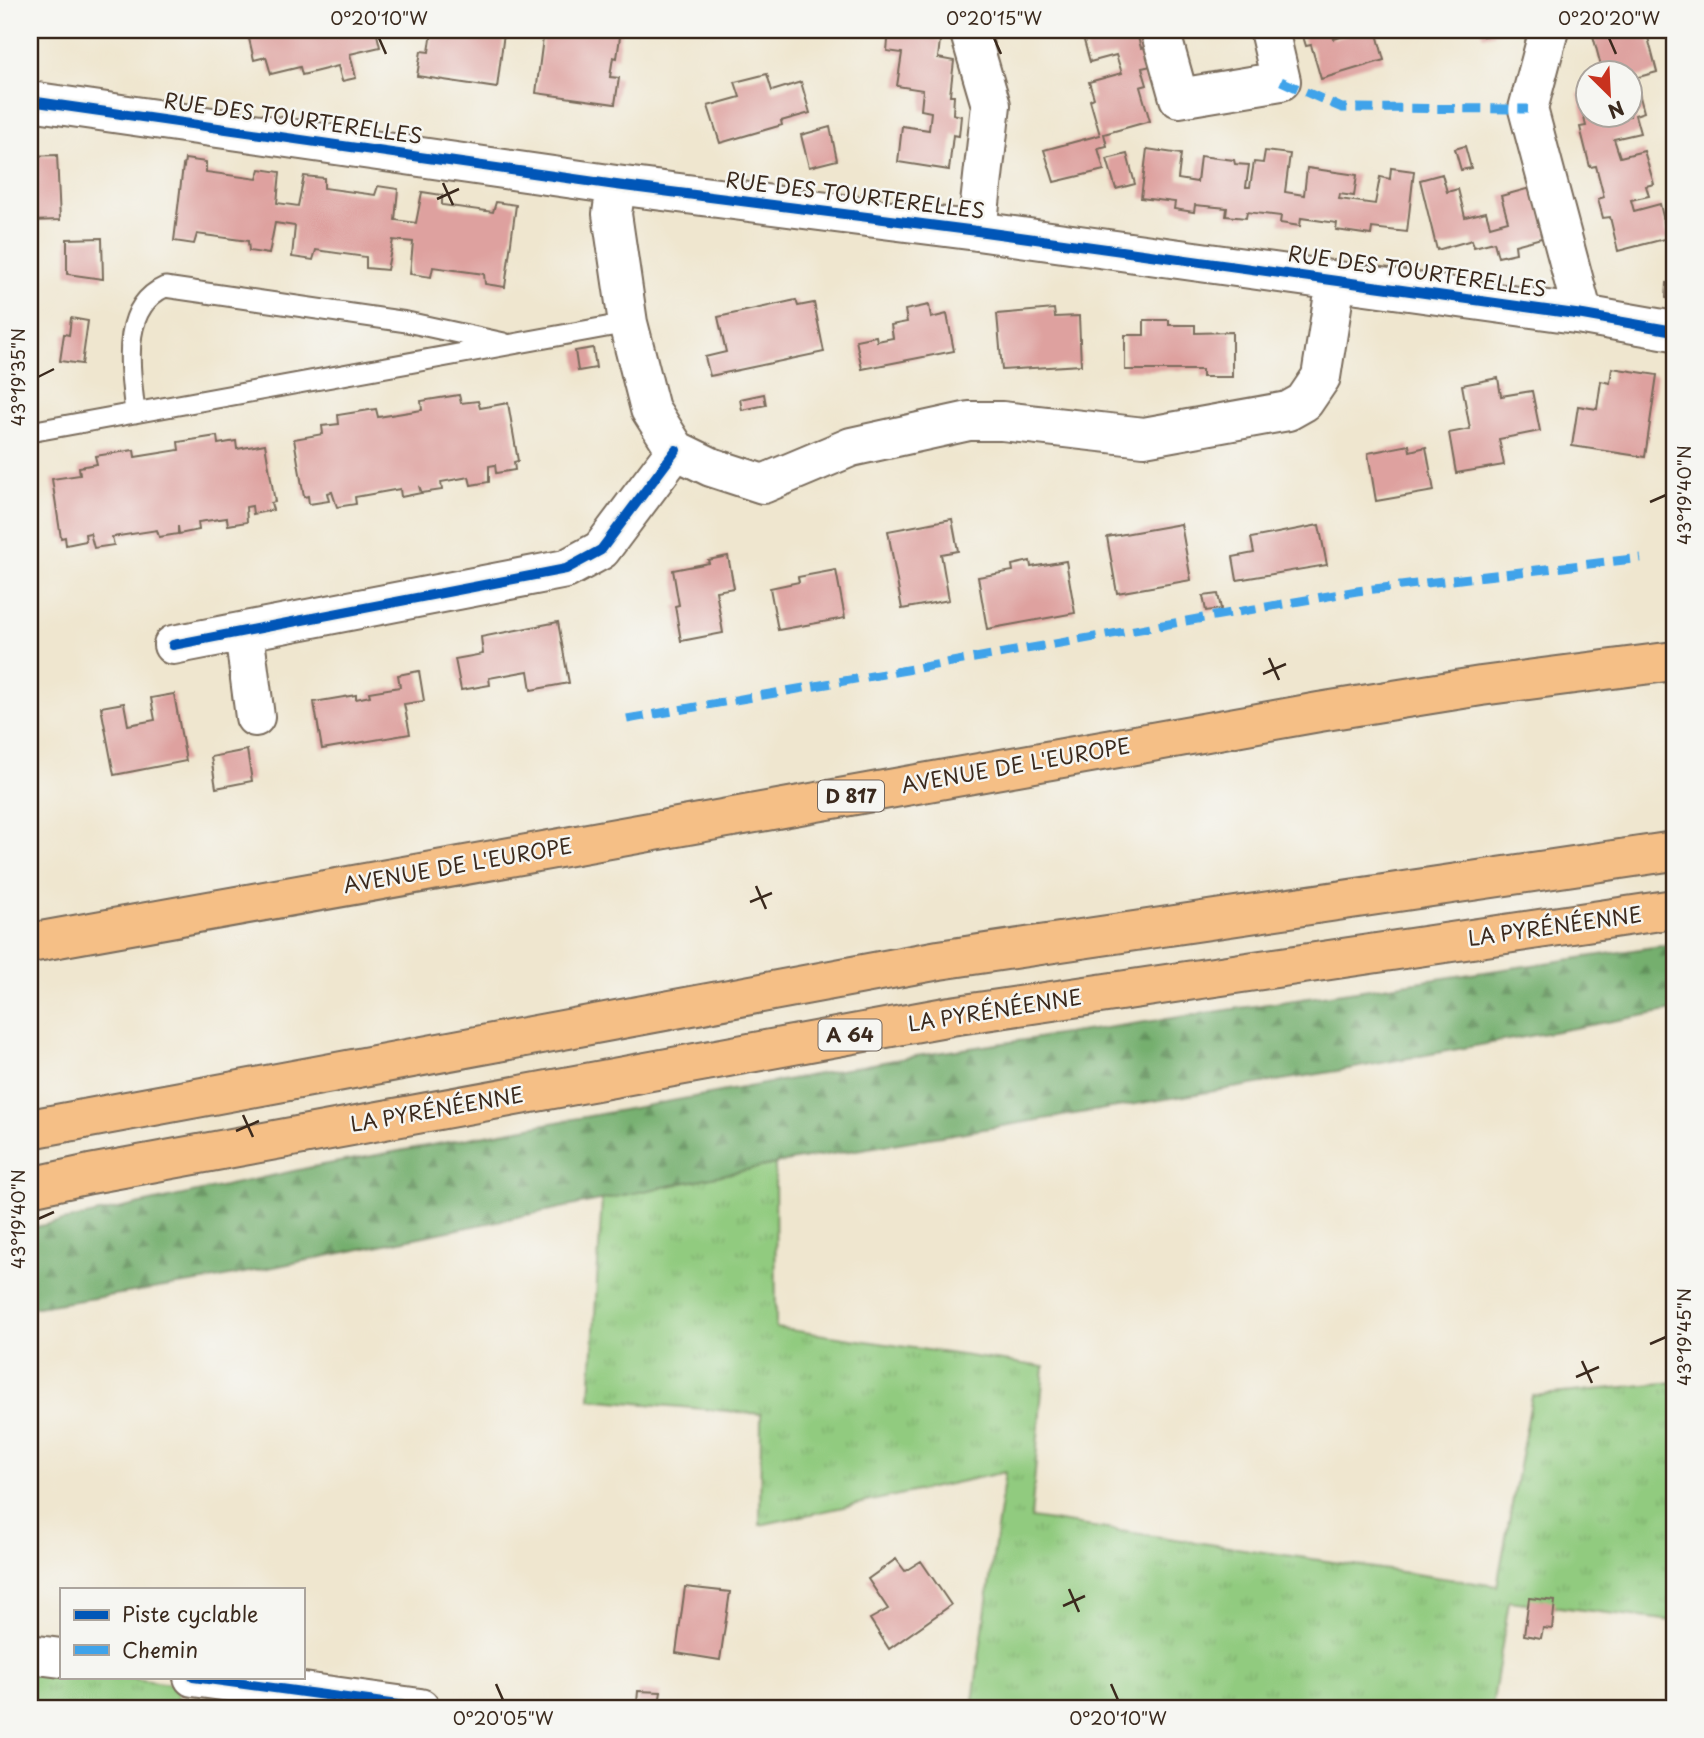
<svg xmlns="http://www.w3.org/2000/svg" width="1704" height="1738" viewBox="0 0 1704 1738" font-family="'Playpen Sans',sans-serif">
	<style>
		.grass { fill: url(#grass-tufts); stroke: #667a4e; stroke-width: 2 }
		.forest { fill: url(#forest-firs); stroke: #586c46; stroke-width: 2 }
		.building { fill: #dea19f }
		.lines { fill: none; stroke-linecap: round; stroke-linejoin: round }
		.service-casing { stroke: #7a6c5c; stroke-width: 23 }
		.minor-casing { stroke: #7a6c5c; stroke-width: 42 }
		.primary-casing { stroke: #7a6c5c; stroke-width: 42 }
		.motorway-casing { stroke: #7a6c5c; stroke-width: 42 }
		.service { stroke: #fff; stroke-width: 19 }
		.minor { stroke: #fff; stroke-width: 38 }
		.primary { stroke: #f5bf86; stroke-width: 38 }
		.motorway { stroke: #f5bf86; stroke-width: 38 }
		.quiet { stroke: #3fa3ea; stroke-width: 9; stroke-dasharray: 18 9; stroke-linecap: butt }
		.cycleway-casing { stroke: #f6f6f2; stroke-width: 15 }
		.cycleway { stroke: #0057b8; stroke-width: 10 }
		.ticks { fill: none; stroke: #3b2a1e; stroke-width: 2.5 }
		.labels { text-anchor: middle; stroke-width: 5; stroke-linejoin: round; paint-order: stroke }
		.shield { fill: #f6f6f2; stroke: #73675e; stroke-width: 2 }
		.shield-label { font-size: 19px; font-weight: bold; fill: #3b2a1e }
		.street-label { font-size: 21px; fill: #3b2a1e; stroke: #f6f6f2 }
		.neatline { fill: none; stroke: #3b2a1e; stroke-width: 2.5 }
		.ticks-label { font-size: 18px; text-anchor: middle; fill: #3b2a1e }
	</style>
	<defs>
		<pattern id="grass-tufts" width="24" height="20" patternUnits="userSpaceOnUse" patternTransform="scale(1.75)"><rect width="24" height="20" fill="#91cb7f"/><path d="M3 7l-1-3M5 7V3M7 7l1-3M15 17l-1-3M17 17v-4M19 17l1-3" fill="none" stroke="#7eae6d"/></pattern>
		<pattern id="forest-firs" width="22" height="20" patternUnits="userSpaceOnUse" patternTransform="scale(1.75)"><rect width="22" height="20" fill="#74af6e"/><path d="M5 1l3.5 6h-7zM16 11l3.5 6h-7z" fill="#608f5a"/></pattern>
	</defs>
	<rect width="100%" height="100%" fill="#f6f6f2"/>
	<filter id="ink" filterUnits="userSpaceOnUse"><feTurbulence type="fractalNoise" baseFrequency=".0143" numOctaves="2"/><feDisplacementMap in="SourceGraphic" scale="14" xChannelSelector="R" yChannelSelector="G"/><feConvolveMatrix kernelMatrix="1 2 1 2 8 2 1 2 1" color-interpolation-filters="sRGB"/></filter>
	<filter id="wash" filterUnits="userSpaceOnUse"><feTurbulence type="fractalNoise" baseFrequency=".00686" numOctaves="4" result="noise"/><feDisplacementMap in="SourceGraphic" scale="28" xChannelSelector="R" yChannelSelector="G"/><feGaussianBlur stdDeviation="1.57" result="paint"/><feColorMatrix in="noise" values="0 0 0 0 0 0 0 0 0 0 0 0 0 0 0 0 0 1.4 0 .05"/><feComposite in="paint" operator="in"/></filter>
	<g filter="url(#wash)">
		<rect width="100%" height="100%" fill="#efe6cf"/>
		<path class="grass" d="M775 1164 776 1328 1044 1367 1031 1518 1497 1586 1532 1396 1674 1382V1621L1509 1601 1492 1708H972L1005 1472 760 1525 761 1414 590 1399 602 1199Z
			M30 1662 61 1667V1677H122L178 1685 177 1708H30Z"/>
		<path class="forest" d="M1674 944V1010L1337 1071 795 1160 210 1280 30 1308V1228L312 1167 916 1056Z"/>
		<g id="blocks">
			<path class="building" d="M247 30H376L380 47 350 54 356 78 342 81 338 66 302 75 300 67 271 74 266 57 254 60Z
				M425 30H621L617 58 613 57 610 77 619 78 615 104 536 93 543 38 504 33 497 88 417 76 421 51 429 52 432 32H425Z
				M889 30H937L935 39 940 40 938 58 954 61 950 95H954L953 114 961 116 959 136 953 135 949 170 898 162 902 126 929 130 931 112 921 110 923 90 897 86 902 53 887 51Z
				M1081 30H1136L1141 48 1146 47 1151 66 1142 68 1147 85 1140 87 1150 121 1104 134 1107 146 1098 148 1104 170 1054 182 1044 150 1100 135 1090 100 1094 98 1089 82 1122 73 1116 55 1090 62Z
				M1301 30H1332L1334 39 1360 31 1362 34 1376 30 1384 60 1321 79 1311 45 1306 46Z
				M1481 30H1504V31L1483 36Z
				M1600 30H1646L1657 72 1635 78 1644 112 1635 115 1640 133 1614 139 1620 157 1644 151 1654 184 1646 186 1649 196 1631 200 1634 211 1660 204 1668 238 1618 251 1610 217 1603 218 1598 199 1604 197 1596 166 1590 167 1580 127 1586 126 1578 94 1588 91V116H1630V74H1598L1596 67 1601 66 1592 32Z
				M767 74 772 91 801 82 810 113 781 121 782 125 720 143 708 106 740 97 735 82Z
				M830 127 837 160 809 167 801 135Z
				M1465 146 1471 168 1461 170 1455 149Z
				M1147 149 1181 154 1178 179 1197 182 1200 156 1234 160 1235 164 1249 165 1246 187H1250L1254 162 1263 163 1265 151 1290 154 1285 192 1304 195 1307 168 1343 173 1357 175 1354 196 1340 194 1339 199 1375 204 1380 177 1390 179 1391 168 1414 171 1407 232 1372 228 1371 235 1336 230 1337 223 1301 218 1300 226 1280 223 1281 216 1247 212 1246 218 1226 216 1227 208 1195 205 1194 212 1174 209 1175 202 1141 198Z
				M1127 154 1135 184 1116 189 1107 159Z
				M57 155 60 220 30 221V156Z
				M185 159 206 162V172L257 179 260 169 280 172 277 203 298 206 304 176 324 178V188L375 195 378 186 398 189 395 220 416 223 422 192 442 195V205L493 212 496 202 516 205 505 287 485 284 484 274 433 267 431 277 410 274 413 242 393 240 387 270 366 268V257L316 250 313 260 292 257 295 226 275 223 269 254 249 251 248 241 197 234 194 244 174 241 183 166 184 167Z
				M1442 174 1447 192 1458 189 1465 217 1486 212 1490 226 1508 221 1501 196 1534 187 1549 236 1515 245 1516 253 1498 257 1494 242 1474 247 1472 240 1437 250 1420 180Z
				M102 238 103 279 67 274V239Z
				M1667 283 1674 284V300L1666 298Z
				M796 300 798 306 814 303 824 352 710 376 705 357 726 352 718 317Z
				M929 305 931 318 947 314 954 351 862 369 856 340 876 336 877 341 893 338 891 325 907 322 905 310Z
				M1054 309 1055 317 1079 316 1081 365 1002 370 997 314Z
				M71 318 88 321 82 364 60 361 64 334 69 335Z
				M1144 320H1169V325H1195V333L1232 332V377H1202V370H1125V335H1144Z
				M593 348 596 368 578 371 575 351Z
				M1612 368 1657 375 1645 457 1572 446 1578 406 1597 409 1601 381 1610 383Z
				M1498 378 1501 396 1532 391 1540 431 1499 439 1504 465 1456 473 1449 433 1470 429 1462 385Z
				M764 394 766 405 742 410 740 399Z
				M459 395 461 403 478 401 480 408 508 403 518 461 514 462 515 470 496 473 495 465 489 466V482L471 485 469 477 441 482 442 490 422 493 419 486 421 493 401 497 400 489 355 497 356 504 337 507 332 492 327 493 329 501 309 504 308 496 304 497 294 439 323 434 322 426 339 424 338 415 376 409 378 417 422 410 421 401Z
				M217 436 218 444 236 441 237 449 265 444 275 502 271 503 273 510 253 514 252 506 246 507 247 522 228 525 227 518 198 522 199 530 179 534 178 526V534L159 537 157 530 112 537 114 545 94 548 90 533 85 534 86 541 66 545 65 537 61 538 52 479 80 475 79 467 97 464 95 456 134 450 135 457 179 450 178 442Z
				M1409 445 1410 451 1426 447 1434 491 1376 501 1368 453Z
				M952 519 958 551 941 554 949 600 902 609 888 531Z
				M1181 524 1191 580 1117 593 1107 537Z
				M1319 525 1327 565 1237 580 1233 557 1254 553 1251 538Z
				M728 556 734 588 716 591 723 633 681 641 675 606 679 605 673 570 709 563 708 560Z
				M1030 561 1031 567 1066 561 1075 613 987 629 978 577 1013 571 1012 565Z
				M836 570 845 618 778 630 770 588 799 582 798 577Z
				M1218 594 1221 609 1206 611 1203 596Z
				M558 622 569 683 531 690 528 671 489 678 490 685 461 690 455 659 483 654 481 637Z
				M419 671 424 701 404 704 410 734 322 749 314 702 356 695V699L370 696 369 692 400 687 398 675Z
				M174 694 186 761 114 775 101 707 124 703 128 725 155 720 151 698Z
				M247 750 252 781 216 788 211 757Z
				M896 1559 905 1571 921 1561 951 1605 889 1649 870 1619 888 1609 868 1579Z
				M685 1587 730 1592 720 1660 676 1653Z
				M1529 1598 1555 1601 1552 1629 1543 1628 1541 1638 1524 1635Z
				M638 1691 661 1692 659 1704 637 1703Z"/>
		</g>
	</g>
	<g filter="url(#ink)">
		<use href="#blocks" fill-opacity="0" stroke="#7a6c5c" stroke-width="2"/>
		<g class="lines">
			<g class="service-casing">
				<path id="service" d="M135 413C131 372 118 308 165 287L407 322 504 343
					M30 432 628 323"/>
			</g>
			<g class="minor-casing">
				<path id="minor" d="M969 30 991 105 977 231
					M1160 30 1179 98 1281 81 1269 30
					M1549 30 1528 109 1583 315
					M30 101 616 185 977 231 1583 315 1674 331
					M616 185 612 214 628 323 650 409 676 450 711 467 763 484 851 447 969 421H1002L1144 437 1288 411 1304 402 1321 377 1336 281
					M244 632 255 717
					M173 645 566 569 601 550 676 450
					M30 1654 61 1658
					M193 1677 420 1708"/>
			</g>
			<g class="primary-casing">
				<path id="primary" d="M30 943 1319 712 1481 686 1674 661"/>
			</g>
			<g class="motorway-casing">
				<path id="motorway" d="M30 1129 939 960 1674 851
					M30 1187 90 1174 951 1016 1674 909"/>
			</g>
			<use href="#service" class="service"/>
			<use href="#minor" class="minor"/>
			<use href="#primary" class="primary"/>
			<use href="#motorway" class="motorway"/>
			<path class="quiet" d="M1281 81 1342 108 1528 109
				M627 719 1357 591 1641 558"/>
			<g class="cycleway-casing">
				<path id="cycleway" d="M30 101 616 185 977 231 1583 315 1674 331
					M173 645 566 569 601 550 676 450
					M193 1677 420 1708"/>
			</g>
			<use href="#cycleway" class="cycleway"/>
		</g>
	</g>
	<path class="ticks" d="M379 38 386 54M994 38 1001 54M1609 38 1616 54M443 183 453 205M437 199 459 189M38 377 54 369M1650 502 1666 495M1269 658 1279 680M1263 674 1286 664M756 886 766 909M750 902 772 893M243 1115 253 1137M236 1131 259 1121M38 1219 54 1212M1650 1344 1666 1337M1582 1361 1592 1383M1576 1377 1599 1367M1069 1589 1079 1612M1063 1606 1085 1596M496 1684 503 1700M1111 1684 1118 1700"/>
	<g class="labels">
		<g class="shield">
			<rect x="818" y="780.5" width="66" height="31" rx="5"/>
			<rect x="818.5" y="1019.5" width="63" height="31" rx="5"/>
		</g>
		<g class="shield-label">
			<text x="851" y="803">D 817</text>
			<text x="850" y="1042">A 64</text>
		</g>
		<g class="street-label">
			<text transform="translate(293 119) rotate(8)" y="7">RUE DES TOURTERELLES</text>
			<text transform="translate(855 196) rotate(7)" y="7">RUE DES TOURTERELLES</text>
			<text transform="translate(1417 272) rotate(8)" y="7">RUE DES TOURTERELLES</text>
			<text transform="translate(1016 766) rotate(-10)" y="7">AVENUE DE L'EUROPE</text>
			<text transform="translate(458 866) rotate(-10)" y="7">AVENUE DE L'EUROPE</text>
			<text transform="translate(1555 927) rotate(-8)" y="7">LA PYRÉNÉENNE</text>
			<text transform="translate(995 1011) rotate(-9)" y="7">LA PYRÉNÉENNE</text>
			<text transform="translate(437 1110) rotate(-10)" y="7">LA PYRÉNÉENNE</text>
		</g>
	</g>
	<rect width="1704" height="1738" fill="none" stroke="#f6f6f2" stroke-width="77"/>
	<rect x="60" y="1588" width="245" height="91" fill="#f6f6f2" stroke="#aba49d" stroke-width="2"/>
	<rect x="74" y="1610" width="35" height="10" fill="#0057b8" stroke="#aba49d" stroke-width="2"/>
	<text x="122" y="1622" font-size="21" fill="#3b2a1e">Piste cyclable</text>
	<rect x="74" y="1645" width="35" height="10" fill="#3fa3ea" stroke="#aba49d" stroke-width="2"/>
	<text x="122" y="1658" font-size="21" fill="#3b2a1e">Chemin</text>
	<g transform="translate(1609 94) rotate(156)"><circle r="33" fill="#f6f6f2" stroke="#aba49d" stroke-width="2"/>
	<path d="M0-5L12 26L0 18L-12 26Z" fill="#c8321e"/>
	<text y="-10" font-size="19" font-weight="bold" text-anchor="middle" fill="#3b2a1e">N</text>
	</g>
	<rect x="38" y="38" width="1628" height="1662" class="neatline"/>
	<g class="ticks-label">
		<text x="379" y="25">0°20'10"W</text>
		<text x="994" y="25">0°20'15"W</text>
		<text x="1609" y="25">0°20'20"W</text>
		<text transform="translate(19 377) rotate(-90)" y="6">43°19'35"N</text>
		<text transform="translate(1685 495) rotate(-90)" y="6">43°19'40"N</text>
		<text transform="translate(19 1219) rotate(-90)" y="6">43°19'40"N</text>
		<text transform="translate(1685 1337) rotate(-90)" y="6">43°19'45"N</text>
		<text x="503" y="1725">0°20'05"W</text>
		<text x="1118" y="1725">0°20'10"W</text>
	</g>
</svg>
